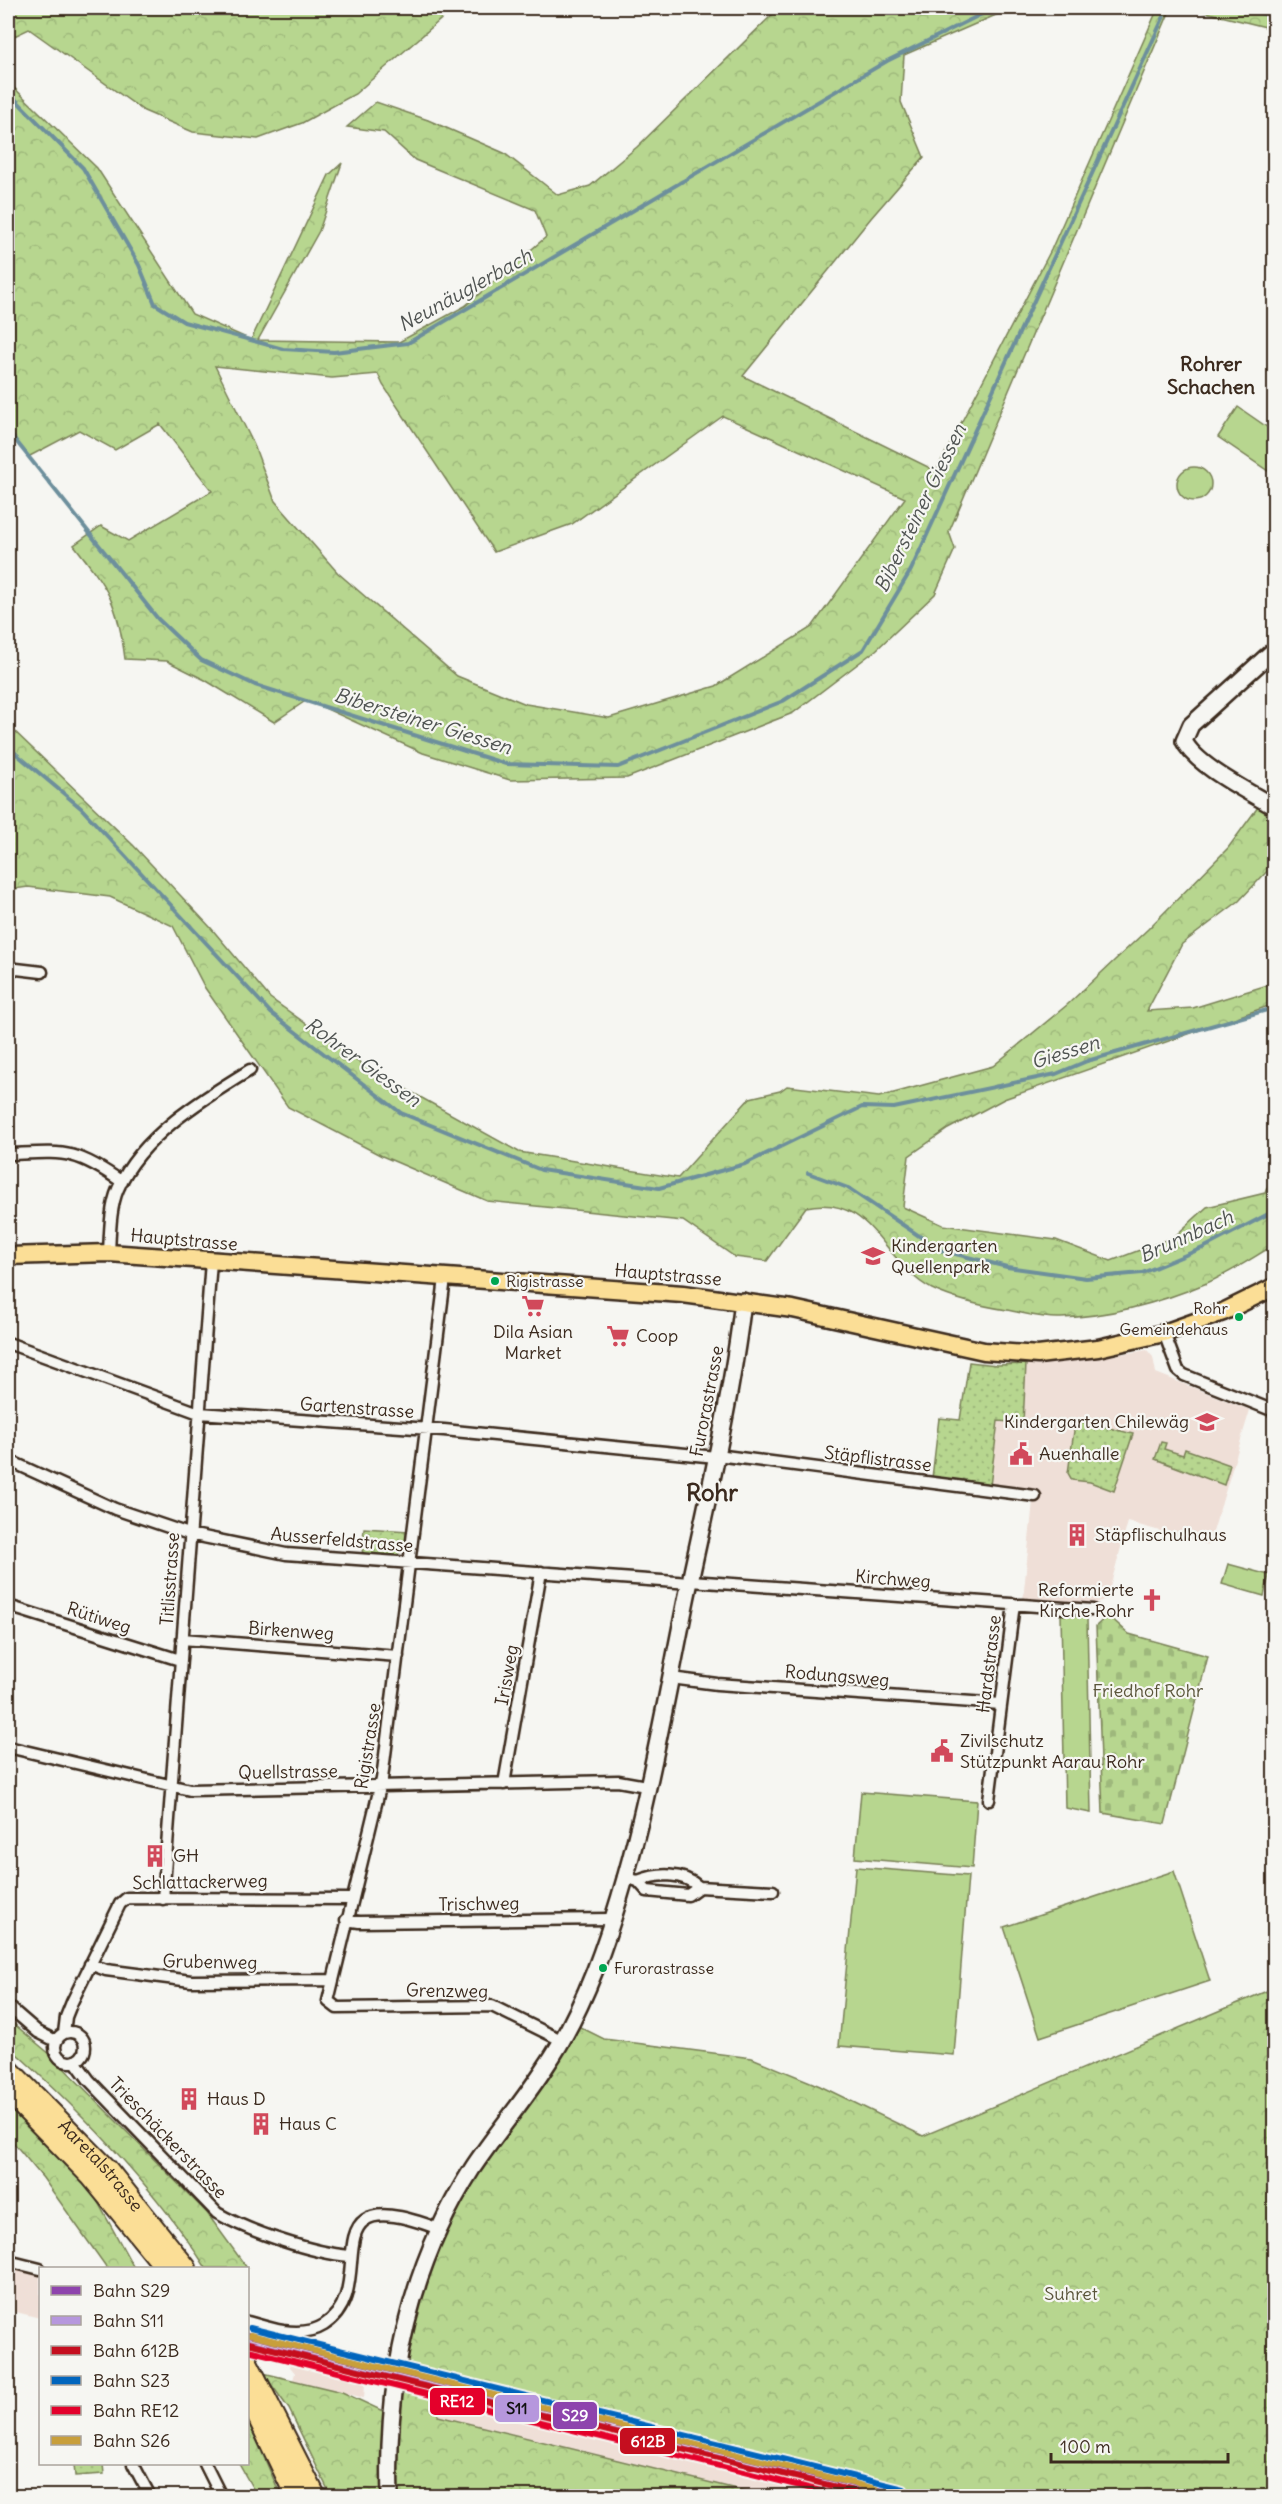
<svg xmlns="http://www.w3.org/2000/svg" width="1282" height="2504" viewBox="0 0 1282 2504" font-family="Delius,sans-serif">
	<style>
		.built { fill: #efdfd7 }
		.grass { fill: #b7d68f; stroke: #798056; stroke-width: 1.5 }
		.forest { fill: url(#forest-crowns); stroke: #798056; stroke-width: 1.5; fill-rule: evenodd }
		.cemetery { fill: url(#cemetery-stones); stroke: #798056; stroke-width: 1.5 }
		.park { fill: url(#park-dots); stroke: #798056; stroke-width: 1.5 }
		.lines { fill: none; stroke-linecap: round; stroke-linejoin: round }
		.stream { stroke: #6d8f9c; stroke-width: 4 }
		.street-casing { stroke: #3b2a1e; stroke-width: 15 }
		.secondary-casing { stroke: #3b2a1e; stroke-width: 20 }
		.primary-casing { stroke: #3b2a1e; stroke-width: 21 }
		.highway-casing { stroke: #3b2a1e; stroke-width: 24 }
		.street { stroke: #f6f6f2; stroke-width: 10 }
		.secondary { stroke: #f6f6f2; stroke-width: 15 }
		.primary { stroke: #fbde96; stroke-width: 16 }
		.highway { stroke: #fbde96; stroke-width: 20 }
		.rail-1-casing { stroke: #f6f6f2; stroke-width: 10 }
		.rail-2-casing { stroke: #f6f6f2; stroke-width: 10 }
		.rail-3-casing { stroke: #f6f6f2; stroke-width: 10 }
		.rail-4-casing { stroke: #f6f6f2; stroke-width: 10 }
		.rail-5-casing { stroke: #f6f6f2; stroke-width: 10 }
		.rail-6-casing { stroke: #f6f6f2; stroke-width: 10 }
		.rail-1 { stroke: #8e44ad; stroke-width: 6 }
		.rail-2 { stroke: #b697dd; stroke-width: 6 }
		.rail-3 { stroke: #c50e1f; stroke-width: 6 }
		.rail-4 { stroke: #0065bd; stroke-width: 6 }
		.rail-5 { stroke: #e4002b; stroke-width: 6 }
		.rail-6 { stroke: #c89f3b; stroke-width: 6 }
		.bus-dot { fill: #00a651; stroke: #f6f6f2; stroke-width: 2 }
		.labels { text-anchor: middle; stroke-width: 4.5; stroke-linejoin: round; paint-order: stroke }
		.bus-label { font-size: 16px; fill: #3b2a1e; stroke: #f6f6f2; text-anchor: start }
		.street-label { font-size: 18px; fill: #3b2a1e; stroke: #f6f6f2 }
		.poi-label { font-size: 18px; fill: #3b2a1e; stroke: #f6f6f2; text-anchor: start }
		.park-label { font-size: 18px; fill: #5a553a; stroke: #f6f6f2 }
		.water-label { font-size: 20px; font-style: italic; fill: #505452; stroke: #f6f6f2 }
		.neighbourhood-label { font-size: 20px; font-weight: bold; fill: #3b2a1e; stroke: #f6f6f2 }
		.district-label { font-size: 24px; font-weight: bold; fill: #3b2a1e; stroke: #f6f6f2 }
		.line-badge { stroke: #f6f6f2; stroke-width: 2 }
		.badge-label { font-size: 16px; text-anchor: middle; font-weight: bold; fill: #fff }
		.pale-badge-label { font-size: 16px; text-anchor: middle; font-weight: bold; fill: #111 }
	</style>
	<defs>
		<pattern id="forest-crowns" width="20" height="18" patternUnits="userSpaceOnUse" patternTransform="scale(1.5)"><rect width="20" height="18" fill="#b7d68f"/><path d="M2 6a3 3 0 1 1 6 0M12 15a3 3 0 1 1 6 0" fill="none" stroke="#9eb87b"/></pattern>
		<pattern id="cemetery-stones" width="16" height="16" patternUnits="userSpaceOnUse" patternTransform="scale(1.5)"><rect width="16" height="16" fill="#b7d68f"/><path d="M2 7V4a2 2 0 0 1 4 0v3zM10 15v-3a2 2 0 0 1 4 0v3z" fill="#9eb87b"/></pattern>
		<pattern id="park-dots" width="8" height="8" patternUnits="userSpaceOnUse" patternTransform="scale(1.5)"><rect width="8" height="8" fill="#b7d68f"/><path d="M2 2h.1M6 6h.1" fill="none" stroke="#9eb87b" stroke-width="1.8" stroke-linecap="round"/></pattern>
	</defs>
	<rect width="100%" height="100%" fill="#f6f6f2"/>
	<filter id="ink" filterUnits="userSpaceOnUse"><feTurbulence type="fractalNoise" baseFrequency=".0167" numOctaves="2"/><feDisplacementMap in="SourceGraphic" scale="12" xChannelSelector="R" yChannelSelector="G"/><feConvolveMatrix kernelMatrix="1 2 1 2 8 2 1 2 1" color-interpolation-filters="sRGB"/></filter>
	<g filter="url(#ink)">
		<path class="built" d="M1147 1350 1153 1357 1156 1373 1250 1410 1209 1545 1128 1522 1107 1598 1093 1605 1023 1600 1034 1491 932 1478 939 1418 960 1420 969 1362 997 1365 1075 1361Z
			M8 2268 40 2276V2318L8 2310Z
			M262 2332 367 2357 364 2398 293 2380 295 2373Z
			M447 2377 656 2427 655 2431 920 2496H765L437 2416Z"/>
		<path class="grass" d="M1238 407 1274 432V475L1218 437Z
			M1177 484a17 17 0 1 1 34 0a17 17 0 1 1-34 0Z
			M1228 1564 1269 1575 1264 1596 1222 1584Z
			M1061 1614 1087 1618 1091 1813 1065 1808Z
			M861 1792 977 1801 972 1868 855 1858Z
			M856 1867 968 1876 954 2055 839 2046Z
			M1174 1871 1210 1981 1040 2037 1004 1927Z"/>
		<path class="forest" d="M8 8H454L355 94 302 123 258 139 193 132 144 111 29 29 8 39Z
			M779 8H1012L904 55 901 102 924 157 871 218 743 376 936 471 1051 250 1158 8H1171L949 532 955 549 935 594 876 650 793 713 627 778 510 780 423 753 307 700 274 722 205 680 167 661 125 659C118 602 108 589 74 545L101 526 128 541 212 491 160 424 115 450 79 430 28 457 8 431V82L97 168 192 314 251 340 329 175 342 163 319 231 258 340 399 342 465 306 546 237 535 210 415 160 384 132 347 127 376 102 428 120 504 153 558 195 590 186 637 147ZM215 366 332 378 378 374 383 385 494 552 572 524 723 416 905 498 812 627 716 686 609 718 526 704 457 676 338 573 275 501 254 445Z
			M1188 8H1274V29Z
			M8 725 133 845 211 928 270 998 368 1068 519 1152 678 1178 750 1098 780 1091 787 1086 879 1097 993 1066 1067 1005 1148 929 1228 848 1261 803 1274 819V864L1239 901 1182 944 1147 1011 1193 1008 1274 983V1004L1004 1099 948 1129 909 1156 903 1207 943 1225 1056 1240 1111 1261 1174 1237 1207 1207 1265 1193 1274 1171V1245C1252 1258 1230 1273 1207 1283 1162 1302 1110 1316 1061 1318 1043 1319 1024 1313 1007 1310 982 1306 955 1300 932 1289 883 1264 873 1193 806 1207L767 1261 735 1257 683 1221 487 1201 382 1156 288 1107 205 988 173 926 110 897 28 887 8 890Z
			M1274 1988V2496H920L655 2431 656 2427 448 2377 438 2416 765 2496H331L289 2409 263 2373 342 2392 389 2414C405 2330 435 2243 481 2170 512 2121 549 2076 578 2026L604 2039 752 2058 820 2086 923 2136Z
			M8 2019 51 2055 207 2213 247 2268H206C155 2188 79 2109 8 2046Z
			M8 2100 95 2197 134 2268H107L43 2178 8 2136Z
			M248 2421 249 2423 281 2496H257L239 2464H248Z"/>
		<path class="cemetery" d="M1108 1615 1129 1634 1208 1656 1165 1824 1103 1813 1096 1626Z"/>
		<path class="park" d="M969 1362 997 1365 1026 1364 1023 1423 998 1421 990 1486 932 1478 939 1418 960 1420Z
			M1086 1422 1133 1434 1114 1491 1090 1482 1072 1480 1068 1473 1075 1424Z
			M1161 1442 1166 1443 1164 1449 1183 1455 1185 1449 1230 1465 1224 1485 1155 1459Z
			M364 1528 408 1531 404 1550 392 1558 362 1556Z
			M74 2464H103L104 2474 75 2476Z"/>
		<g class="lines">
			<path class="stream" d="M1238 8 1274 16
				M8 92 83 168 139 265 155 304 184 322 283 349 334 352 408 343 887 61 994 8
				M8 431 158 619 201 660 255 685 506 764 618 767 783 701 863 650 911 570 1164 16
				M8 747 81 808 271 1013 401 1113 541 1170 659 1188 745 1164 862 1107 894 1108 1056 1074 1087 1061 1274 1008
				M808 1173 848 1188 940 1250 1007 1267 1086 1278 1142 1273 1205 1247 1274 1211"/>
			<g class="street-casing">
				<path id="street" d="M8 968 42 972
					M8 1154C64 1152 74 1148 122 1182
					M109 1253C110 1234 110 1207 118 1189 141 1136 204 1098 250 1070
					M445 1278 382 1779 328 2001 337 2008 492 2006 561 2040
					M1164 1333 1178 1370 1184 1375 1274 1411
					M8 1343 199 1413 444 1430 716 1457
					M717 1455 1035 1496
					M8 1460 115 1509 189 1534 286 1554 690 1583
					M691 1581 1093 1610
					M8 1606 180 1660
					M182 1639 398 1656
					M671 1678 717 1684 1001 1704
					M8 1747 190 1790 618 1781 646 1786
					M504 1784 541 1572
					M989 1800 1014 1604
					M623 1877 638 1881 647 1891 688 1895 699 1887 773 1891
					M638 1881C658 1873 683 1872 699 1887
					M163 1899 211 1261
					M346 1920 359 1922 612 1919
					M90 1964 106 1970 191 1981 331 1980
					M8 2006 38 2032 56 2041
					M55 2047a15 15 0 1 1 30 0a15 15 0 1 1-30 0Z
					M64 2033 66 2017 72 2002 120 1904 127 1898 352 1899
					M75 2061 89 2080 217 2213C250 2232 313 2253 350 2256
					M8 2261 40 2269
					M248 2322C259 2325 271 2329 283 2331 297 2333 313 2332 324 2325 384 2287 303 2177 439 2229
					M133 2464 150 2496
					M205 2464 221 2496"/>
			</g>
			<g class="secondary-casing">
				<path id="secondary" d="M1274 650 1191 725 1184 741C1196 766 1250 792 1274 807
					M390 2496C386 2381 409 2268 472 2169 495 2134 523 2102 546 2066 566 2037 582 2003 595 1970 640 1852 661 1724 686 1600 707 1501 731 1402 743 1301"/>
			</g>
			<g class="primary-casing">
				<path id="primary" d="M8 1256 109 1253 683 1294 793 1309 984 1351 1038 1355 1098 1348 1164 1333 1223 1312 1274 1287"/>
			</g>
			<g class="highway-casing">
				<g id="highway">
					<path id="s1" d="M8 2069 106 2168 186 2268"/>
					<path d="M8 2091 91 2176 166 2268"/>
					<path d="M248 2364 315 2496"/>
					<path d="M248 2396 296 2496"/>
				</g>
			</g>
			<use href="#street" class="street"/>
			<use href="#secondary" class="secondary"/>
			<use href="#primary" class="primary"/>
			<use href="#highway" class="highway"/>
			<g class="rail-1-casing">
				<path id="rail-1" d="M248 2335 902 2496"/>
			</g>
			<g class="rail-2-casing">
				<path id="rail-2" d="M248 2342 874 2496"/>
			</g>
			<g class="rail-3-casing">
				<path id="rail-3" d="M248 2343 873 2496"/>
			</g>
			<g class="rail-4-casing">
				<path id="rail-4" d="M250 2328 904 2489"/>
			</g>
			<g class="rail-5-casing">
				<path id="rail-5" d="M248 2350 841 2496"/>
			</g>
			<g class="rail-6-casing">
				<path id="rail-6" d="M250 2335 876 2489"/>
			</g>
			<use href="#rail-1" class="rail-1"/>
			<use href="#rail-2" class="rail-2"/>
			<use href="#rail-3" class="rail-3"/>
			<use href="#rail-4" class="rail-4"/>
			<use href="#rail-5" class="rail-5"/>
			<use href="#rail-6" class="rail-6"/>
		</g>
	</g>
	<defs>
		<g id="school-bare" transform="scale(1.8)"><path d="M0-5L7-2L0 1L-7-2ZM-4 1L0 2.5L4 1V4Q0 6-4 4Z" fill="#d1495b" stroke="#f6f6f2" stroke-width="2.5" paint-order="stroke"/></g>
		<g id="supermarket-bare" transform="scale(1.8)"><path d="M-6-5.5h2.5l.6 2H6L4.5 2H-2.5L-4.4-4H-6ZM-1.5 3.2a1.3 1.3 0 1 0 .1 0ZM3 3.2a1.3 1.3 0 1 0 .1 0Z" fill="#d1495b" stroke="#f6f6f2" stroke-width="2.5" paint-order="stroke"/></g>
		<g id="civic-bare" transform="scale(1.8)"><path d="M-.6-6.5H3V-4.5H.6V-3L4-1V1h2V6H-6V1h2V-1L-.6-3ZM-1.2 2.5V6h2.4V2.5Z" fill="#d1495b" stroke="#f6f6f2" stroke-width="2.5" paint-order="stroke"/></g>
		<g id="building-bare" transform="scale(1.8)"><path d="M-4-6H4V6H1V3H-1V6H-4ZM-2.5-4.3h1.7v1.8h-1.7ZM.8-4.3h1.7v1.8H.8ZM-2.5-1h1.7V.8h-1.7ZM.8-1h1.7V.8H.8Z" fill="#d1495b" stroke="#f6f6f2" stroke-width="2.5" paint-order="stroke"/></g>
		<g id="church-bare" transform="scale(1.8)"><path d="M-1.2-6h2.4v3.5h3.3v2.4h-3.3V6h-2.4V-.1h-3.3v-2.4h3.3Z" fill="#d1495b" stroke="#f6f6f2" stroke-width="2.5" paint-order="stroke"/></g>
	</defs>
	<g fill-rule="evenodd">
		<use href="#school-bare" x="873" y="1256"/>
		<use href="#supermarket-bare" x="533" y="1306"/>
		<use href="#supermarket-bare" x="618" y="1336"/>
		<use href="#school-bare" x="1207" y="1422"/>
		<use href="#civic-bare" x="1021" y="1454"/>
		<use href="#building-bare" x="1077" y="1535"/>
		<use href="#church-bare" x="1152" y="1600"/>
		<use href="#civic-bare" x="942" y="1751"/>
		<use href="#building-bare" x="155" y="1856"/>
		<use href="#building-bare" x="189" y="2099"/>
		<use href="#building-bare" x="261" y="2124"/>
	</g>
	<g class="bus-dot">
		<circle cx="495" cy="1281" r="5"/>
		<circle cx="1239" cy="1317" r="5"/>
		<circle cx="603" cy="1968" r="5"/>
	</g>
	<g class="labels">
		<g class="bus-label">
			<text x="506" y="1287">Rigistrasse</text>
			<text x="1228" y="1314" text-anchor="end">Rohr<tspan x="1228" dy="21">Gemeindehaus</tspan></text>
			<text x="614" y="1974">Furorastrasse</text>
		</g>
		<g class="street-label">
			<text transform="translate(184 1240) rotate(5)" y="6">Hauptstrasse</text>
			<text transform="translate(668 1275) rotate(5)" y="6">Hauptstrasse</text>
			<text transform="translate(707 1401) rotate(-79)" y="6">Furorastrasse</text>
			<text transform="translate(357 1408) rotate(4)" y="6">Gartenstrasse</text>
			<text transform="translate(878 1459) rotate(7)" y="6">Stäpflistrasse</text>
			<text transform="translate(342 1540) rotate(5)" y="6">Ausserfeldstrasse</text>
			<text transform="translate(170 1579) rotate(-86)" y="6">Titlisstrasse</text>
			<text transform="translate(893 1579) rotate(4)" y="6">Kirchweg</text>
			<text transform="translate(99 1618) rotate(18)" y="6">Rütiweg</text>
			<text transform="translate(291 1631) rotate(4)" y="6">Birkenweg</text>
			<text transform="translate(989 1664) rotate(-83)" y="6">Hardstrasse</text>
			<text transform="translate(507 1675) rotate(-80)" y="6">Irisweg</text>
			<text transform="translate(837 1676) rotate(5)" y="6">Rodungsweg</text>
			<text transform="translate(368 1746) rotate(-81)" y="6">Rigistrasse</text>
			<text transform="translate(288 1772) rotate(-1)" y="6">Quellstrasse</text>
			<text transform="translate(200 1882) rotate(-1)" y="6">Schlattackerweg</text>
			<text transform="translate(479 1904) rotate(-1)" y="6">Trischweg</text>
			<text transform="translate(210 1962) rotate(1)" y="6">Grubenweg</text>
			<text transform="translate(447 1991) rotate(1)" y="6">Grenzweg</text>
			<text transform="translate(168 2138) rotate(46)" y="6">Trieschäckerstrasse</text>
			<text dy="6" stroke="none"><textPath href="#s1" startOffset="134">Aaretalstrasse</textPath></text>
		</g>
		<g class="poi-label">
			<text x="891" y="1252">Kindergarten<tspan x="891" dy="21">Quellenpark</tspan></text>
			<text x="533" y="1338" text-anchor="middle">Dila Asian<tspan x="533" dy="21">Market</tspan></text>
			<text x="636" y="1342">Coop</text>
			<text x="1189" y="1428" text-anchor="end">Kindergarten Chilewäg</text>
			<text x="1039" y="1460">Auenhalle</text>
			<text x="1095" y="1541">Stäpflischulhaus</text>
			<text x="1134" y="1596" text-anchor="end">Reformierte<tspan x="1134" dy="21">Kirche Rohr</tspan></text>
			<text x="960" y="1747">Zivilschutz<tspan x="960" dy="21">Stützpunkt Aarau Rohr</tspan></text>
			<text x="173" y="1862">GH</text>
			<text x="207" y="2105">Haus D</text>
			<text x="279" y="2130">Haus C</text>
		</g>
		<g class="park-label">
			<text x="1148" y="1697">Friedhof Rohr</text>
			<text x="1071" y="2300">Suhret</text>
		</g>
		<g class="water-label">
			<text transform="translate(465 290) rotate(-29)" y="7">Neunäuglerbach</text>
			<text transform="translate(920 508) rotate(-64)" y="7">Bibersteiner Giessen</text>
			<text transform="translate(423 721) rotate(17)" y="7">Bibersteiner Giessen</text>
			<text transform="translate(1065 1052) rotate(-17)" y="7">Giessen</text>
			<text transform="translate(363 1062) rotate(36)" y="7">Rohrer Giessen</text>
			<text transform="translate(1186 1236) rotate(-24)" y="7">Brunnbach</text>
		</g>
		<g class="neighbourhood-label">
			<text x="1211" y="371">Rohrer<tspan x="1211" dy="23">Schachen</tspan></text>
		</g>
		<g class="district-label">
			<text x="712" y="1501">Rohr</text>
		</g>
	</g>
	<g class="line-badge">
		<rect x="429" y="2387" width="57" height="29" rx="6" fill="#e4002b"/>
		<rect x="494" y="2394" width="46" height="29" rx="6" fill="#b697dd"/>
		<rect x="552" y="2401" width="46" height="29" rx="6" fill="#8e44ad"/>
		<rect x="619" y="2427" width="57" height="28" rx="6" fill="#c50e1f"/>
	</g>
	<g class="badge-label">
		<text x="457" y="2407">RE12</text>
		<text x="575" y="2421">S29</text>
		<text x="648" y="2447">612B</text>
	</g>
	<g class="pale-badge-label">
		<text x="517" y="2414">S11</text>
	</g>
	<rect width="1282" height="2504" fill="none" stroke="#f6f6f2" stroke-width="30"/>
	<rect x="15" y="15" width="1252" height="2474" fill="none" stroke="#3b2a1e" stroke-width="2" filter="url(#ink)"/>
	<rect x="39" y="2267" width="210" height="198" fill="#f6f6f2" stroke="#aba49d" stroke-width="1.5"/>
	<rect x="51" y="2286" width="30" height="9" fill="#8e44ad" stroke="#aba49d" stroke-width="1.5"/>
	<text x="93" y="2297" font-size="18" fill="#3b2a1e">Bahn S29</text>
	<rect x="51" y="2316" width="30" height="9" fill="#b697dd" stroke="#aba49d" stroke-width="1.5"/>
	<text x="93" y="2327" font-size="18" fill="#3b2a1e">Bahn S11</text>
	<rect x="51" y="2346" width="30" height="9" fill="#c50e1f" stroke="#aba49d" stroke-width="1.5"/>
	<text x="93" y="2357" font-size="18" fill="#3b2a1e">Bahn 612B</text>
	<rect x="51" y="2376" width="30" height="9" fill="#0065bd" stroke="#aba49d" stroke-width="1.5"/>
	<text x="93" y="2387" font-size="18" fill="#3b2a1e">Bahn S23</text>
	<rect x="51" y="2406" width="30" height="9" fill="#e4002b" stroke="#aba49d" stroke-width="1.5"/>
	<text x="93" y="2417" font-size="18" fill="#3b2a1e">Bahn RE12</text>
	<rect x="51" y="2436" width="30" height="9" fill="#c89f3b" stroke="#aba49d" stroke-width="1.5"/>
	<text x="93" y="2447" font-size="18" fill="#3b2a1e">Bahn S26</text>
	<path d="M1051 2453v9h177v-9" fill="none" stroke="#3b2a1e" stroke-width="3"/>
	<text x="1060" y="2453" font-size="18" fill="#3b2a1e" stroke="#f6f6f2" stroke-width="4.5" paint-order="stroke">100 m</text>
</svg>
